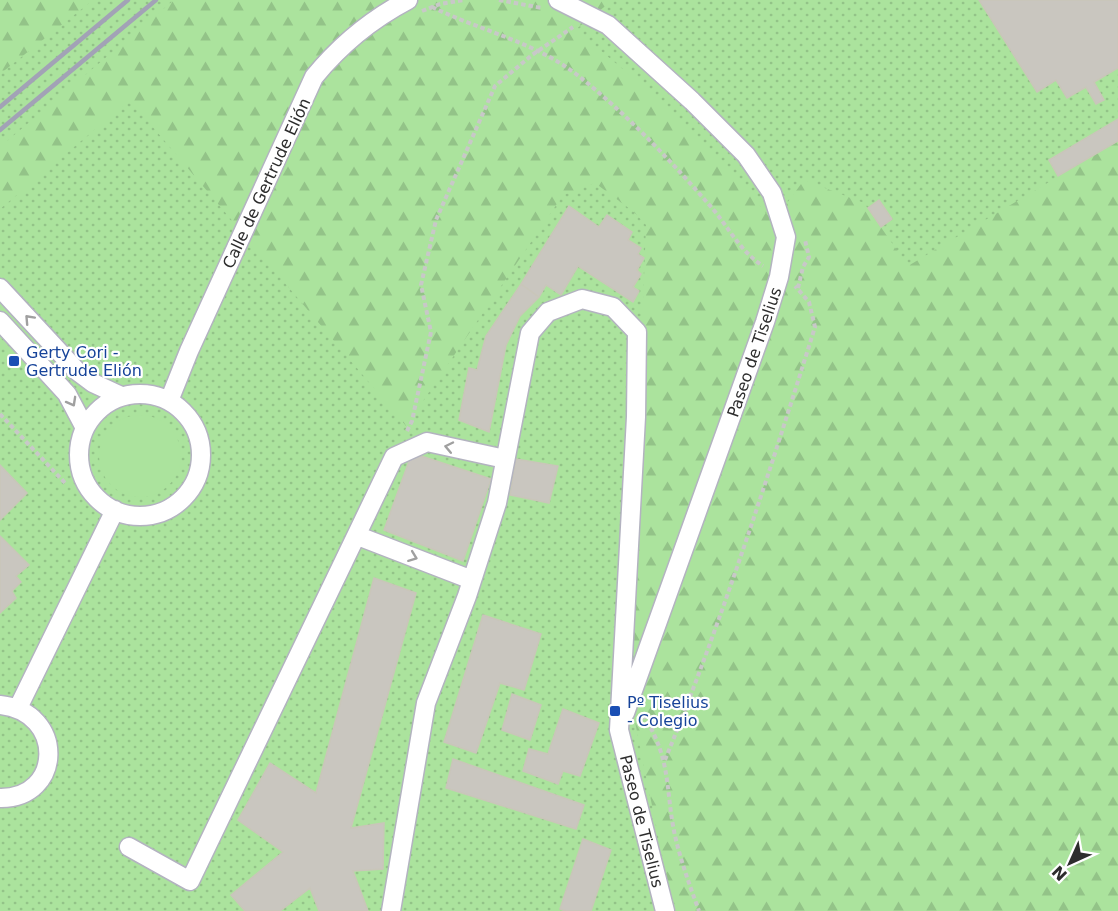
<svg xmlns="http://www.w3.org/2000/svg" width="1118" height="911" viewBox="0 0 1118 911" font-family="'DejaVu Sans',sans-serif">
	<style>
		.grass { fill: url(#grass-dots) }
		.forest { fill: url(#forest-firs) }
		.garden { fill: #abe39d }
		.building { fill: #c9c6bf; stroke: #c9c6b9; stroke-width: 1.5 }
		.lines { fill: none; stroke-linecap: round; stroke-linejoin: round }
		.street-casing { stroke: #b3b3c0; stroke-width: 21 }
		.path { stroke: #c8c8c8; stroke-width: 4; stroke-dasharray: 4.5 3; stroke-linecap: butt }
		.street { stroke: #fff; stroke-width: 18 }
		.rail { stroke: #a2a2b6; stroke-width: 4.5 }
		.oneway { stroke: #a0a0a0 }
		.transit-dot { fill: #1a4fb4; stroke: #fff; stroke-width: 2 }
		.labels { text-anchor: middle; stroke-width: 4.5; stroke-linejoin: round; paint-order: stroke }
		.street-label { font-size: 16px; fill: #2d2d2d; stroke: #fff }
		.transit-label { font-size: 16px; fill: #164399; stroke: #fff; text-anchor: start }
	</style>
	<defs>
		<pattern id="grass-dots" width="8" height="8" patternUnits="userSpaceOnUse" patternTransform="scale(1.5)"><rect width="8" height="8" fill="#abe39d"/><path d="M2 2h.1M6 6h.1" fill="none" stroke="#93c388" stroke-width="1.8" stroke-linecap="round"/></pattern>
		<pattern id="forest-firs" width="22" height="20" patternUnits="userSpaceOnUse" patternTransform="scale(1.5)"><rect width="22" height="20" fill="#abe39d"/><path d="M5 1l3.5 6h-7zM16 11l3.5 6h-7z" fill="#93c388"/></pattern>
	</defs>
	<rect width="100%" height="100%" fill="#eee9df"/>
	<path class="grass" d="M0 0H1118V911H0Z"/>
	<path class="forest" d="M0 0H93L0 74Z
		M174 0H613L575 30C649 89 715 146 773 222L804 180 864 203 908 266 1118 141V911H677L668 884 633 712 635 519 646 225 634 212 595 183 563 195 406 426 130 100 0 209V147Z"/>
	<path class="garden" d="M99 456a41 41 0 1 1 82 0a41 41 0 1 1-82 0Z"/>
	<path class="building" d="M979 0H1118V68L1094 82 1104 100 1096 104 1086 87 1067 98 1056 80 1037 92Z
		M1118 119V141L1058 176 1049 160Z
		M879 200 892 219 881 227 868 208Z
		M569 206 599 227 607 215 632 232 628 240 641 248 638 254 644 258 637 270 641 274 633 287 639 291 633 302 578 266 561 295 546 285 539 297 521 284Z
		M521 284 539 297 520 316 506 345 489 432 459 420 469 368 477 370 486 336Z
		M412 453 491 479 463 561 384 530Z
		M516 459 558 466 549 503 510 495Z
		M0 465 27 493 0 520Z
		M0 536 29 565 16 576 21 582 12 591 16 598 0 613Z
		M374 578 416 593 351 828 384 823 383 869 353 871 368 911H319L310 888 280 911H245L231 895 283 852 238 820 270 763 316 793Z
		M483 615 541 634 524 690 500 683 476 753 444 742Z
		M512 694 541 705 530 740 502 730Z
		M563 709 599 723 580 776 563 771 558 784 523 771 529 749 548 754Z
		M453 759 584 805 576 829 446 788Z
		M583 839 611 850 591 911H566L560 909Z"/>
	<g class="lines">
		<g class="street-casing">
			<path id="street" d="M558 0 608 25 692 101 746 155 772 193 786 237 779 277 765 322 625 713
				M0 288 77 371 93 383 121 396
				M0 321 67 394 85 428
				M79 455a61 61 0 1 1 122 0a61 61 0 1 1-122 0Z
				M169 401 189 351 314 77C341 44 370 20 408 0
				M358 536 472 580
				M0 705C66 712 63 799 0 798
				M18 708 115 510
				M129 847 190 881 394 457 427 442 505 459
				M391 911 426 703 467 596 497 503 530 333 548 312 582 299 613 307 637 332 636 417 619 730 665 911"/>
		</g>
		<path class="path" d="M499 0 542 8
			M432 7C479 30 534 42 576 74 625 112 671 161 712 208 729 228 740 251 763 266
			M422 11 440 4 464 0
			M798 288 803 267 809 257 805 240
			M0 414 66 484
			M407 431 412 421 431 332 421 285 436 220 495 86 532 55 573 27
			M643 715C674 762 664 794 677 844 683 867 691 889 699 911
			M665 760C723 618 769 474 815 327L809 302 795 286"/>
		<use href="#street" class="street"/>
		<path class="rail" d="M0 107 128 0
			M0 130 156 0"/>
	</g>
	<defs><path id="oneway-chevron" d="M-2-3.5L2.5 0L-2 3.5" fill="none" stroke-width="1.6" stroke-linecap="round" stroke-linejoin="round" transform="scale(1.5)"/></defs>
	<g class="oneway">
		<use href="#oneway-chevron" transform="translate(29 319) rotate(-133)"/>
		<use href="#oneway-chevron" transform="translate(72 402) rotate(61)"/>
		<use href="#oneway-chevron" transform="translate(449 447) rotate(-168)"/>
		<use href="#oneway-chevron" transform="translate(413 557) rotate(21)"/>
	</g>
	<g class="transit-dot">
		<rect x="8" y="355" width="12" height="12" rx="3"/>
		<rect x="609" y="705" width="12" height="12" rx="3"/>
	</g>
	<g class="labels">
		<g class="street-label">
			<text transform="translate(266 183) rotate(-65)" y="6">Calle de Gertrude Elión</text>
			<text transform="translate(754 352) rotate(-71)" y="6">Paseo de Tiselius</text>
			<text transform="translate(642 821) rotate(76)" y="6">Paseo de Tiselius</text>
		</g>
		<g class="transit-label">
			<text x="26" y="358">Gerty Cori -<tspan x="26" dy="18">Gertrude Elión</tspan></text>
			<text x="627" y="708">Pº Tiselius<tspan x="627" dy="18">- Colegio</tspan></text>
		</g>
	</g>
	<g transform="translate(1070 863) rotate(225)" stroke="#ffffff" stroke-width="4.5" paint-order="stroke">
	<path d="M0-4.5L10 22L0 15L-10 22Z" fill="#2d2d2d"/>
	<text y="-9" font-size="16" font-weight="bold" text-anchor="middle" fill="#2d2d2d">N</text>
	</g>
</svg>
